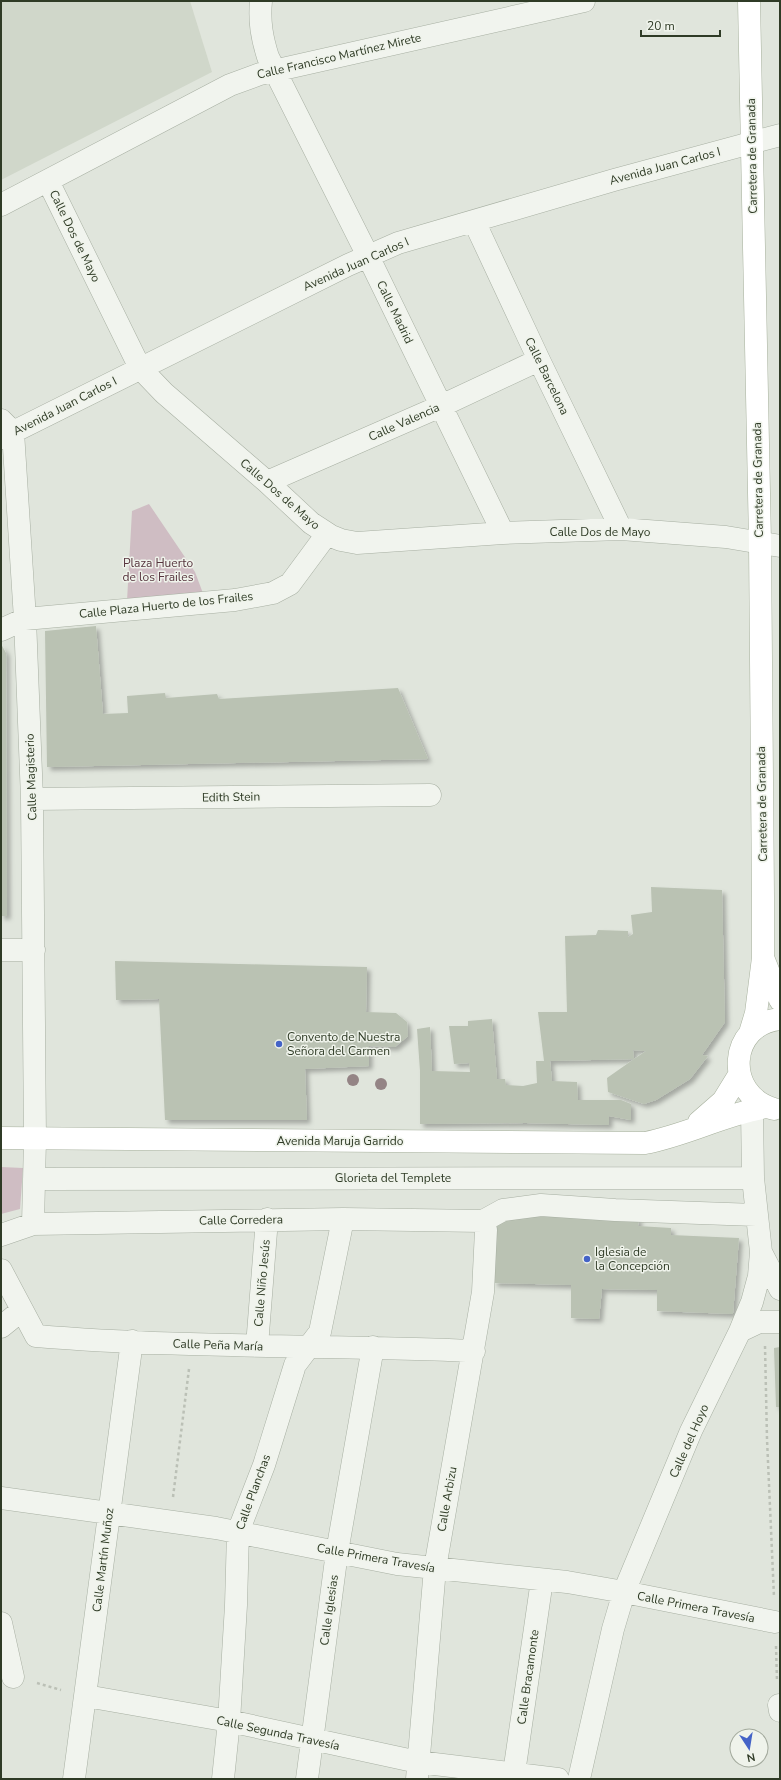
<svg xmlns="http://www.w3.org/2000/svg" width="781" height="1780" viewBox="0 0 781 1780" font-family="'Nunito Sans',sans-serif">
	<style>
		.built { fill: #d0d7ca }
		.green { fill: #cfbdc3 }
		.building { fill: #bac2b3; fill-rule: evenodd; filter: url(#shadow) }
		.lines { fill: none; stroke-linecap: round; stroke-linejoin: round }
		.minor-casing { stroke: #a7afa2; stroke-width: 23 }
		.major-casing { stroke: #a6b09c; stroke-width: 23 }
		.path { stroke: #bbc0b6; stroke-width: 2.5; stroke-dasharray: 3 3; stroke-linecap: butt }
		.minor { stroke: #f1f4ee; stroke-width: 22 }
		.major { stroke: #fff; stroke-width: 22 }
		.tree { fill: #948485 }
		.poi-dot { fill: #4463c7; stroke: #eff3eb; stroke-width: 1.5 }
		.labels { text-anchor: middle; stroke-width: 3; stroke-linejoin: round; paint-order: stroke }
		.street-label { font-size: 12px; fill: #2f3b26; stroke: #eff3eb }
		.park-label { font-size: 12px; fill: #56343d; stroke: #eff3eb }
		.poi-label { font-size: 12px; fill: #2f3b26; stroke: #eff3eb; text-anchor: start }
	</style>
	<defs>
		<filter id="shadow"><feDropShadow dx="3.5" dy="3.5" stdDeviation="2" flood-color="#0004"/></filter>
	</defs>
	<rect width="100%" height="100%" fill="#e0e5dc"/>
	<path class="built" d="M1 1H190L212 72 1 180Z"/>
	<path class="green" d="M149 504 195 572 204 596 127 601 132 511Z
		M1 1167 23 1168 20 1209 1 1214Z"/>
	<path class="building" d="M96 626 103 714 128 713 127 696 165 693 166 698 217 694 219 699 398 688 428 759 47 767 45 631Z
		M1 644 6 653 7 916H1Z
		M651 887 722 890 725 1022 702 1055 708 1056 690 1079 656 1100 644 1104 608 1092 607 1078 634 1059 550 1061 552 1081 577 1082 578 1100H621L631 1104V1120L609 1116V1125L526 1123 420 1124V1071L417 1029 430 1027 432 1071 470 1072 469 1063 454 1064 449 1026H468V1021L492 1019 497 1079H505L506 1085 523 1086 537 1083 536 1061H544L538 1012H567L565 936 596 935 598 930 628 931V937L633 934 631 915 652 912ZM633 1050 646 1051 634 1059Z
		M115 961 367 967 366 1012 396 1013 407 1022 408 1036 395 1047 369 1046V1066L305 1069 307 1120H165L159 999 116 1000Z
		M521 1213 639 1218 638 1226 671 1228V1235L739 1238 733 1314 657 1311V1290L602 1289 599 1319 571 1318V1285L494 1283V1225Z
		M780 1347V1407H776L774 1348Z"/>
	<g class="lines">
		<g class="minor-casing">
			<path id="minor" d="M261 1C259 22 262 38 268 57L368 256 503 533
				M48 181 140 368 164 393 267 482 311 523 331 536 341 540 357 543 503 533 621 529 726 537 780 546
				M1 205 230 85 260 74 584 1
				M474 221 539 360 621 529
				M1 420 13 432 25 619 32 799 35 1139 33 1224
				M1 438 348 265 398 243 614 180 780 135
				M267 482 441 406 539 360
				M1 630 25 619 235 600 273 593 290 584 327 534
				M32 799 430 795
				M1 950H34
				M34 1179 753 1178
				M1 1235 33 1224 343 1219 483 1221 503 1210 541 1205 615 1210 756 1215
				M761 1252 780 1289
				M1 1270 36 1336C182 1348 328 1345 474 1351
				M1 1327 22 1310
				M740 1331 759 1322H780
				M257 1346 267 1219
				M1 1498 216 1528 397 1564 567 1582 624 1592 775 1622
				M1 1623 13 1677
				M86 1696 229 1721 418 1762 558 1779
				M779 1705 780 1711
				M514 1773 542 1580
				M74 1779 132 1341
				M223 1779 229 1721 236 1605 238 1532 264 1465 295 1365 320 1332 343 1219
				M307 1779 337 1552 373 1347
				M417 1779 435 1568 483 1292 486 1230 483 1221
				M579 1779 613 1629 624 1592 691 1431 740 1331 752 1302 759 1276 761 1252 753 1178 752 1110 754 1100"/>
		</g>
		<g class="major-casing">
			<path id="major" d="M749 1 760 542 763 897V958L756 1013 750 1033
				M764 960 780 1000
				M774 1109C724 1095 728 1024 780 1019
				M699 1122 723 1101 739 1075
				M1 1138 645 1143C687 1135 725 1114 767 1107"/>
		</g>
		<path class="path" d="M765 1346 767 1439 774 1597
			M173 1497 189 1369
			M776 1646 777 1681
			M37 1683 61 1690"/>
		<use href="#minor" class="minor"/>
		<use href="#major" class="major"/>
	</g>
	<g class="tree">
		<circle cx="353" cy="1080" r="6"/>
		<circle cx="381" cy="1084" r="6"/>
	</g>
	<g class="poi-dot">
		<circle cx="279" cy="1044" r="4"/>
		<circle cx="587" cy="1259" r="4"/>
	</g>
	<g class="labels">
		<g class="street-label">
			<text transform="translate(339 56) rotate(-13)" y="4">Calle Francisco Martínez Mirete</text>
			<text transform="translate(752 156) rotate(-91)" y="4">Carretera de Granada</text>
			<text transform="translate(665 166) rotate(-15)" y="4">Avenida Juan Carlos I</text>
			<text transform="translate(75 236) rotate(64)" y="4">Calle Dos de Mayo</text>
			<text transform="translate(356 264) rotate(-24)" y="4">Avenida Juan Carlos I</text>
			<text transform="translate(395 312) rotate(64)" y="4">Calle Madrid</text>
			<text transform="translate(547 376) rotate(64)" y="4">Calle Barcelona</text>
			<text transform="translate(65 406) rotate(-27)" y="4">Avenida Juan Carlos I</text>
			<text transform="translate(404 422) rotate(-24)" y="4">Calle Valencia</text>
			<text transform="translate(758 480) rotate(-91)" y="4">Carretera de Granada</text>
			<text transform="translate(280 494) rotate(41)" y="4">Calle Dos de Mayo</text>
			<text x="600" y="536">Calle Dos de Mayo</text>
			<text transform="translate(166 605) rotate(-6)" y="4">Calle Plaza Huerto de los Frailes</text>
			<text transform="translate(31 777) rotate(-92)" y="4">Calle Magisterio</text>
			<text transform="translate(231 797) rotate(-1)" y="4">Edith Stein</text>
			<text transform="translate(762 804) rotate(-91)" y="4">Carretera de Granada</text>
			<text x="340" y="1145">Avenida Maruja Garrido</text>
			<text x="393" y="1182">Glorieta del Templete</text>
			<text transform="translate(241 1220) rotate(-1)" y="4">Calle Corredera</text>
			<text transform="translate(262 1283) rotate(-85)" y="4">Calle Niño Jesús</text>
			<text transform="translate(218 1345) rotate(2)" y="4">Calle Peña María</text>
			<text transform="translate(689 1441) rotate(-66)" y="4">Calle del Hoyo</text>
			<text transform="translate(253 1492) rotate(-70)" y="4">Calle Planchas</text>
			<text transform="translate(447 1499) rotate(-80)" y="4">Calle Arbizu</text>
			<text transform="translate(376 1558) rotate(10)" y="4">Calle Primera Travesía</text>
			<text transform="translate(103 1560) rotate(-83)" y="4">Calle Martín Muñoz</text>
			<text transform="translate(696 1607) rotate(11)" y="4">Calle Primera Travesía</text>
			<text transform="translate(329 1610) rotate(-82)" y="4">Calle Iglesias</text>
			<text transform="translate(528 1677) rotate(-82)" y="4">Calle Bracamonte</text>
			<text transform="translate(278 1733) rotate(12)" y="4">Calle Segunda Travesía</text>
		</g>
		<g class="park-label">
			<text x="158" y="567">Plaza Huerto<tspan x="158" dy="14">de los Frailes</tspan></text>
		</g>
		<g class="poi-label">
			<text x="287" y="1041">Convento de Nuestra<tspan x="287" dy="14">Señora del Carmen</tspan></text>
			<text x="595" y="1256">Iglesia de<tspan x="595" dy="14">la Concepción</tspan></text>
		</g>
	</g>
	<rect width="781" height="1780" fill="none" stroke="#2f3b26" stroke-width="4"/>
	<g transform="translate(749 1748) rotate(168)"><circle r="19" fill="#eff3eb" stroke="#a2a99c"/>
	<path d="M0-3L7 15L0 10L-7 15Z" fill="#4463c7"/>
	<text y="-6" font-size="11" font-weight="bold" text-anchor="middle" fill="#2f3b26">N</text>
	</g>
	<path d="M641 30v6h79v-6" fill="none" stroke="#2f3b26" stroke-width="2"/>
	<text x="647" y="30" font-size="12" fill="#2f3b26" stroke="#eff3eb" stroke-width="3" paint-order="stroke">20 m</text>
</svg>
